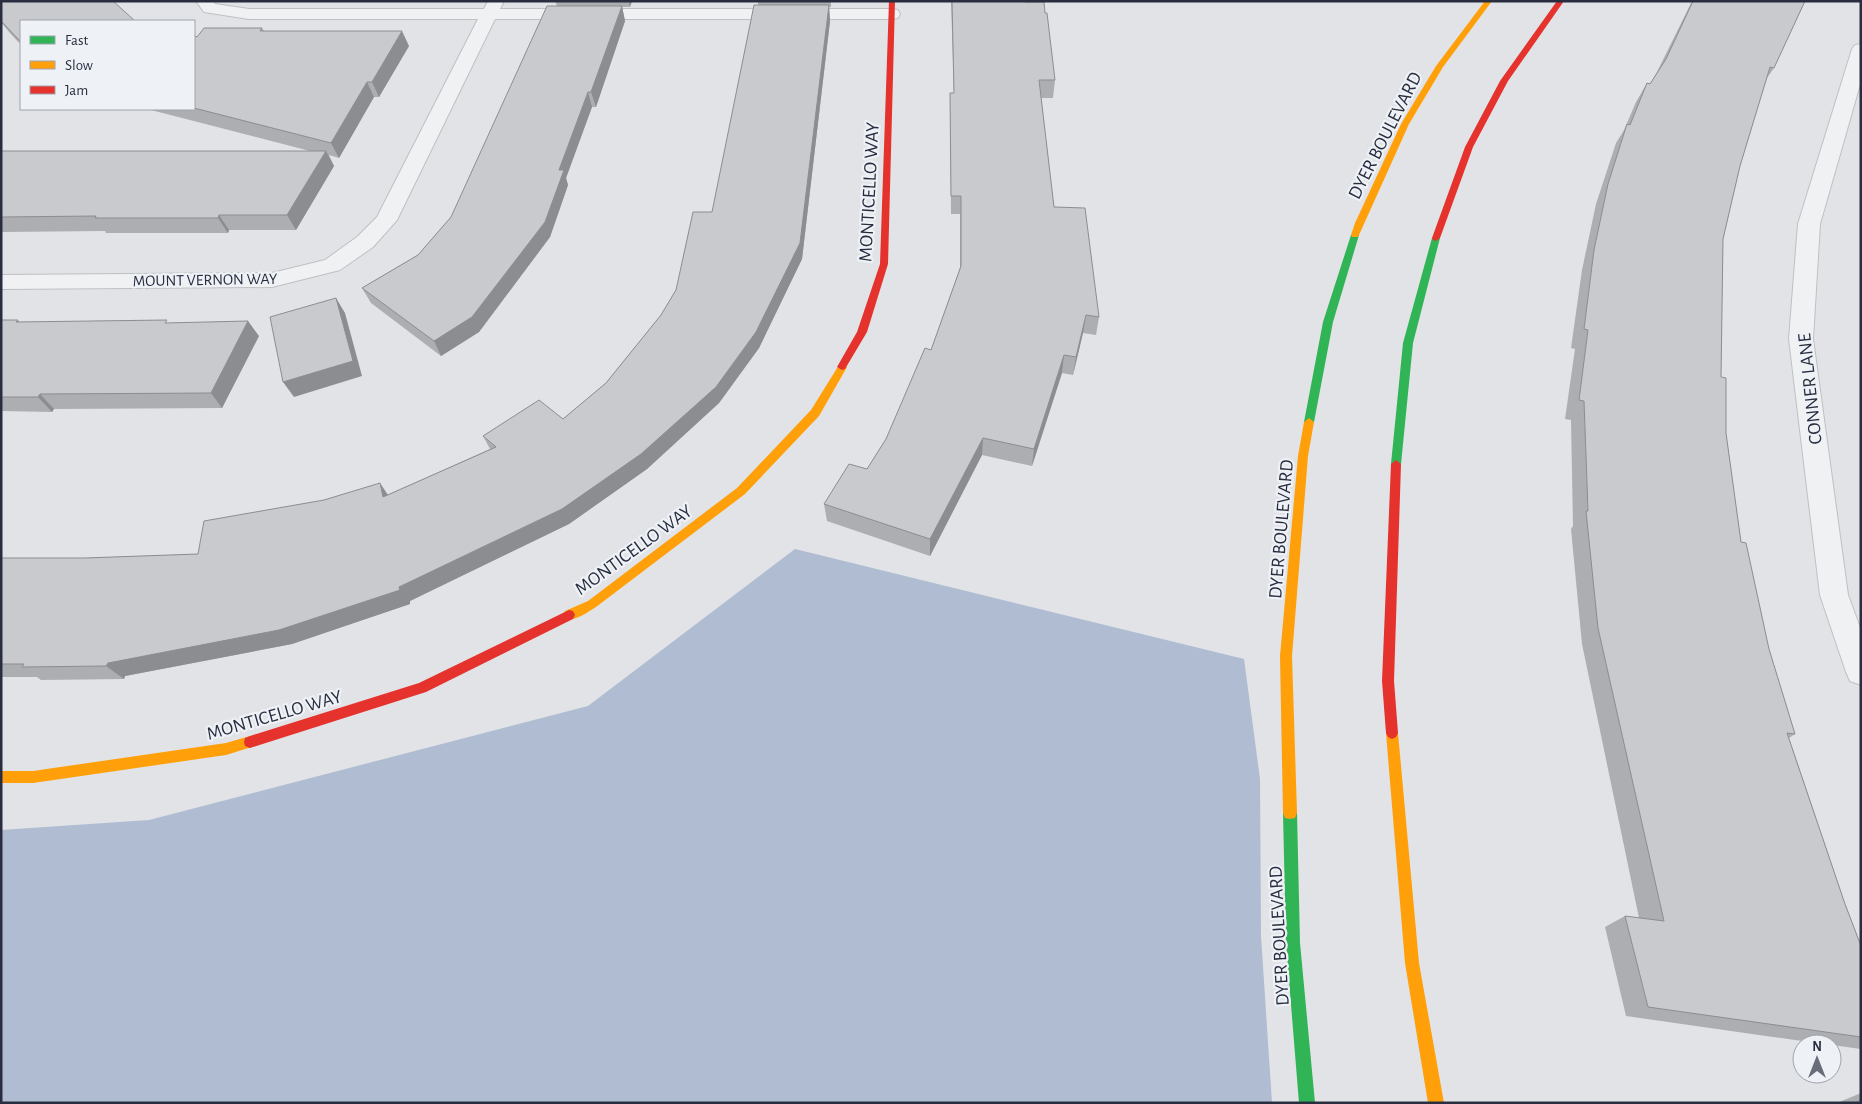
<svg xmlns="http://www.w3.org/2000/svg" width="1862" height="1104" viewBox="0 0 1862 1104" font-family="'Alegreya Sans',sans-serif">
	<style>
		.water { fill: #afbcd1 }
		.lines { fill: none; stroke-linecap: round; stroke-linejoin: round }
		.street-casing { stroke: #bec0c3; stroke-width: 2 }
		.street { fill: #f0f1f2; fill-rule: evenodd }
		.fast { fill: #30b455; fill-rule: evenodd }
		.slow { fill: #ff9f0a; fill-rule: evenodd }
		.jam { fill: #e5322d; fill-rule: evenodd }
		.wall { fill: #acaeb1 }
		.shaded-wall { fill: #8c8d90 }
		.building { fill: #c8cace; stroke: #8c8d90 }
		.labels { text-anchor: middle; stroke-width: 4.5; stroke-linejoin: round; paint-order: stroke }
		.far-street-label { font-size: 16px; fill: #282e3f; stroke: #eef1f6 }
		.street-label { font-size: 19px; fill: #282e3f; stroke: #eef1f6 }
	</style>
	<rect width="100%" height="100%" fill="#e1e3e6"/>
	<path class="water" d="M795 549 1244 659 1260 779 1261 936 1272 1103H1V830L149 820 588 706Z"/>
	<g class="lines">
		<g class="street-casing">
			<path id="street" d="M196 1H213L215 4 249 9H484L488 1H504L500 9H892L898 10 900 14 898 18 892 19H495L397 220 373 247 340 270 272 287 1 289V275L272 273 325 260 357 237 377 217 478 19H249L204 12Z
				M1861 44V81L1820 224 1813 339 1848 595 1861 630V685L1850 681 1846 672 1820 595 1789 339 1798 224 1852 49 1855 45Z"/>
		</g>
		<use href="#street" class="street"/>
		<path class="fast" d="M1355 232 1359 235 1333 322 1314 422 1309 426 1304 422 1323 322 1351 235Z
			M1436 235 1440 238 1413 343 1401 464 1396 468 1391 464 1403 343 1432 238Z
			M1290 807 1295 808 1297 813 1300 943 1315 1103H1299L1286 943 1283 813 1285 808Z"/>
		<path class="slow" d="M1485 1H1492L1443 67 1409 124 1359 235 1358 237H1352L1351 235 1355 223 1401 124 1436 66Z
			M842 364 847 367 819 416 745 494 596 607C588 612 574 622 565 619L563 615 565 611 588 601 737 488 811 410 839 365Z
			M1309 418 1314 422 1308 456 1292 656 1297 813 1295 818 1290 819 1285 818 1283 813 1280 656 1298 456 1304 422Z
			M1392 727 1396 729 1398 733 1419 963 1444 1103H1428L1405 963 1386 733 1388 729Z
			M250 736 255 738 256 742 255 746 226 755 33 783H1V771H33L226 743Z"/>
		<path class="jam" d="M889 1H895L888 264 867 332 845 369 842 370 837 367 857 332 880 264Z
			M1557 1H1564L1508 81 1473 147 1440 238 1436 241 1433 240 1432 238 1465 147 1500 81Z
			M1396 460 1401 464 1394 681 1398 733 1396 737 1392 739 1388 737 1386 733 1382 681 1391 464Z
			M569 610 573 611 575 615 573 619 426 692 250 748 245 746 244 742 245 738 250 736 419 683Z"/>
	</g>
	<path class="wall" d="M1 1 21 21V45L9 32 1 22Z
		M555 1H632L630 7H622L625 21 596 107H592L566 178 568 185 550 237 479 332 441 356 371 303 362 288 418 255 451 217 557 6Z
		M758 1H831V7H829L830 21 802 259 759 348 719 403 647 469 569 524 410 601V604L292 644 125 676 124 679 41 680 37 677H1V558H85L198 554 388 495 490 449 483 436 563 419 606 383 661 315 676 290 712 212 758 5Z
		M951 1H1025L1055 80 1053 98H1041L1054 207 1099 317 1096 335 1083 333 1073 375 1062 373 1032 466 982 455 930 556 827 521 824 504 867 469 886 439 931 350 960 268V214H951L950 93H954Z
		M1692 1H1805L1774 68 1767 78 1740 166 1723 239 1721 377 1726 433 1741 542 1769 649 1795 734 1789 738 1845 904 1861 946V1049L1832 1045V1044H1823L1626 1016 1605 927 1625 916 1639 918 1582 644 1571 529 1573 526 1571 420 1565 419 1575 349 1571 348 1582 270 1596 204 1616 143 1624 130 1636 102 1647 83 1650 84 1656 74Z
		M262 28 264 31 409 46 379 97H374L339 158 329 155 334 166 296 230H229L228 233H106L105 231 1 232V151H310L147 109H194V36L197 37Z
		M1 320H18L20 322 169 323 259 336 222 408 54 409 52 412 1 411Z
		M1861 1093V1103H1837Z"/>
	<path class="shaded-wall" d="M629 1H632L630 7Z
		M829 5 830 21 802 259 759 348 719 403 647 469 569 524 410 601V604L292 644 125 676 124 679 106 666 108 663 399 587 562 509Z
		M622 6 625 21 596 107 591 92Z
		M402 31 409 46 379 97 372 82Z
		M367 82 374 97 339 158 331 143Z
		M588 92 592 107 566 178 568 185 550 237 479 332 441 356 434 341 559 170Z
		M326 151 334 166 296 230 287 215Z
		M219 215 229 230 228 233 218 218Z
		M336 298 345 313 362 376 294 397 283 382Z
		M1086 315 1083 333 1073 375 1076 357Z
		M248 321 259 336 222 408 211 393Z
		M1064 355 1062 373 1032 466 1034 449Z
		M40 394 54 409 52 412 38 397Z
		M983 438 982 455 930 556V539Z
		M380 483 390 498 383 497Z"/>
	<path class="building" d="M1 1H113L135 21H21V42L1 21Z
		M952 1H1025V2H1044L1045 13H1047L1055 80H1039L1054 207 1085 208 1099 317 1086 315 1076 357 1064 355 1034 449 983 438 930 539 824 504 849 464 867 469 886 439 925 348 931 350 961 266V196H951L950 93H954Z
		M1693 1H1805L1774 68 1770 67 1740 166 1723 239 1721 377 1726 378V433L1741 542 1746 543 1769 649 1795 734 1787 733 1845 904 1861 946V1037L1648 1007 1625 916 1664 921 1598 628 1586 511H1588L1584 401 1579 400 1588 330 1584 329 1594 250 1608 184 1627 124 1630 125 1647 83 1650 84 1666 59Z
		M754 5H829L800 243 756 332 716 387 641 454 562 509 399 587 400 590 279 630 108 663 106 666 22 667 24 664H1V558H85L198 554 204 521 324 500 380 483 383 497 496 447 483 436 539 400 563 419 606 383 661 315 676 290 693 212H712Z
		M547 6H622L591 92H588L559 170H564L545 222 472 317 434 341 362 288 418 255 451 217Z
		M204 28H262L260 31H402L372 82H367L331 143 194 108V36L197 37Z
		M1 151H326L287 215H219L218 218H95L96 216 1 217Z
		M336 298 353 361 283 382 270 317Z
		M1 320H18L16 322 167 320 165 323 248 321 211 393 40 394 38 397H1Z
		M1861 1100V1103H1854Z"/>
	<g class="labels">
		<g class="far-street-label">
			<text transform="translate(205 279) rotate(-1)" y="6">MOUNT VERNON WAY</text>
		</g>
		<g class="street-label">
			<text transform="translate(1384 135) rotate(-63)" y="7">DYER BOULEVARD</text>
			<text transform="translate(868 192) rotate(-87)" y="7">MONTICELLO WAY</text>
			<text transform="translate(1809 389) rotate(-96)" y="7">CONNER LANE</text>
			<text transform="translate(1280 529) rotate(-85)" y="7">DYER BOULEVARD</text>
			<text transform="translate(633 549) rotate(-36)" y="7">MONTICELLO WAY</text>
			<text transform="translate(274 714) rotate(-16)" y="7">MONTICELLO WAY</text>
			<text transform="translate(1278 936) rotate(-93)" y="7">DYER BOULEVARD</text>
		</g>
	</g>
	<rect width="1862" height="1104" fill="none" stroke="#282e3f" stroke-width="5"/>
	<rect x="20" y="20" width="175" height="90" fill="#eef1f6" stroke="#9fa3ad"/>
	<rect x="30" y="36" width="25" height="8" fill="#30b455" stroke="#9fa3ad"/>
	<text x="65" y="45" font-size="15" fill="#282e3f">Fast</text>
	<rect x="30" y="61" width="25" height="8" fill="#ff9f0a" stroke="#9fa3ad"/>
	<text x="65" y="70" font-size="15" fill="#282e3f">Slow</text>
	<rect x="30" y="86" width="25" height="8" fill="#e5322d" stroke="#9fa3ad"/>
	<text x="65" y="95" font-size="15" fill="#282e3f">Jam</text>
	<g transform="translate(1817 1059)"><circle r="24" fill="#eef1f6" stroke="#9fa3ad"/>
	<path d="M0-4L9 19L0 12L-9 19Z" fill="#696d79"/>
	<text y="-8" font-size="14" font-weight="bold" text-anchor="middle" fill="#282e3f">N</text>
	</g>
</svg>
